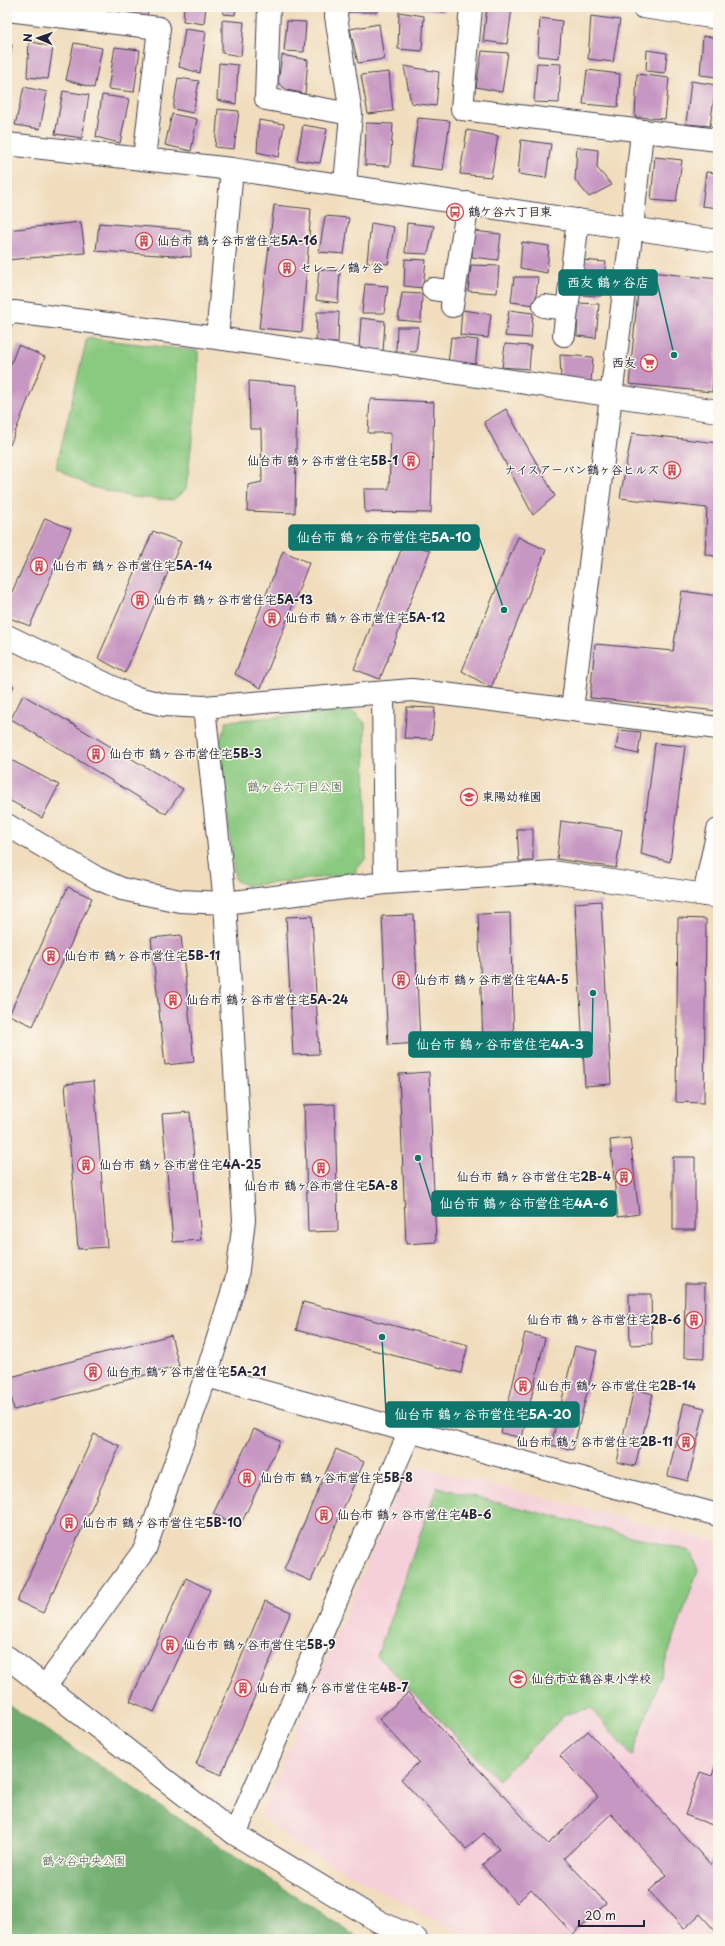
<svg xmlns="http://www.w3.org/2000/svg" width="725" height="1946" viewBox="0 0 725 1946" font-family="'Playpen Sans','Klee One',sans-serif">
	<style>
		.built { fill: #f5cfd9 }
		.green { fill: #8ac980; stroke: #56765e }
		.forest { fill: #6fad6e; stroke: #486854 }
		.building { fill: #c797c3 }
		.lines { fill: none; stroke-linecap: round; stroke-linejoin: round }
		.minor-casing { stroke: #413e4e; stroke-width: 24 }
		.minor { stroke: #fff; stroke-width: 22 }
		.labels { text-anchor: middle; stroke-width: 3; stroke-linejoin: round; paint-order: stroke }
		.poi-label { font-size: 12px; font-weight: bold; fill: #22223b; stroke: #fbf7ec; text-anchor: start }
		.park-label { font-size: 12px; fill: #465c53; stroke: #fbf7ec }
		.leader { fill: none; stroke: #0f766e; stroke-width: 1.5 }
		.callout-dot { fill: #0f766e; stroke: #fbf7ec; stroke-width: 1.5 }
		.callout { fill: #0f766e; stroke: #0f766e; stroke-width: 1.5 }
		.callout-label { font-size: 13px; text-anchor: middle; font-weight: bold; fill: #fff }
	</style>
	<rect width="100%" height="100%" fill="#fbf7ec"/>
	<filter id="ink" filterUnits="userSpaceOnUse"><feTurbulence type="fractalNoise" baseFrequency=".025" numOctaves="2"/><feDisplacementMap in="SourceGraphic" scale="8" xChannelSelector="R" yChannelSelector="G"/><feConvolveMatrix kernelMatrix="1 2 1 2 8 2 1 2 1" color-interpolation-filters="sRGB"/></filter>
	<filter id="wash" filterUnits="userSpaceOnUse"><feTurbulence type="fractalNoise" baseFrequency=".012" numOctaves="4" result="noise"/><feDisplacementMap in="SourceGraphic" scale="16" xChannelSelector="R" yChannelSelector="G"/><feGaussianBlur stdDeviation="0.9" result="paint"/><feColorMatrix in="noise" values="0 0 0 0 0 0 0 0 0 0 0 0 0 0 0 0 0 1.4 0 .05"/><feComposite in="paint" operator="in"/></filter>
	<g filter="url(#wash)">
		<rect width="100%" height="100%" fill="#f1ddbd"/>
		<path class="built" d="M420 1467 718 1542V1939H470L293 1843 261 1815 405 1473Z"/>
		<path class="green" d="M87 338 198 351V390L186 489 173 500 132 497 89 486 56 468Z
			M353 711 365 723 366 858 353 874 247 886 235 880 219 744 227 721Z
			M437 1487 690 1551 698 1570 632 1756 591 1708 566 1714 498 1780 377 1656Z"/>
		<path class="forest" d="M7 1704 360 1939H7Z"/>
		<g id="blocks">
			<path class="building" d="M77 7H101L100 12 76 9Z
				M123 7H148L147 22 122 18Z
				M184 7H206L204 24 183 21Z
				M224 7H236L235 15 223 14Z
				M348 7H378L377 12H348Z
				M410 7H445V12L410 8Z
				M487 7 512 9 507 44 483 41Z
				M399 12 424 16 422 51 398 49Z
				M591 16 620 20 613 62 588 59Z
				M540 18 562 21 559 58 538 56Z
				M222 20 244 22 241 56 222 53Z
				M287 21 306 22 304 52 284 51Z
				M379 24 384 59 358 63 350 29Z
				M185 29 206 32 200 73 179 67Z
				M703 36 718 38V77L700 75Z
				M29 41 53 47 48 79 27 77Z
				M74 43 102 48 94 88 66 80Z
				M7 44 12 45 8 72 7 71Z
				M115 47 140 50 134 92 108 89Z
				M647 50 667 53 665 73 646 71Z
				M482 51 508 53 502 92 476 87Z
				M282 55 308 60 305 94 287 90 278 83Z
				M219 63 238 65 236 104 217 100Z
				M537 63 561 64 559 103 534 102Z
				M404 66 439 72 436 106 411 103Z
				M587 70 620 74 618 107 583 104Z
				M389 72 393 111 368 114 361 75Z
				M637 74 669 78 665 119 635 117Z
				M178 78 199 81 193 113 173 109Z
				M691 81 716 85 710 126 686 124Z
				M24 87 47 92 40 129 15 125Z
				M63 91 89 95 82 138 55 134Z
				M102 95 129 99 120 143 96 137Z
				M218 109 239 111 234 149 215 147Z
				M172 114 197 119 191 151 165 145Z
				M418 118 450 121 443 170 411 166Z
				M259 120 284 124 279 157 257 152Z
				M366 123 393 124 390 166 365 165Z
				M303 125 327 129 320 163 297 160Z
				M467 130 498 136 491 177 460 174Z
				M521 140 551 144 546 178 518 174Z
				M577 147 598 150 597 168 612 185 589 197 575 180Z
				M655 157 682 160 676 202 651 200Z
				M706 172 718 173V208L702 206Z
				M274 205 311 209 302 332 259 328Z
				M325 216 349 218 344 254 319 252Z
				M81 222 85 253 7 260V230Z
				M99 223 190 230 191 257 96 251Z
				M371 223 394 227 388 264 367 262Z
				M407 223 434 226 428 254 405 253Z
				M473 231 501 234 498 260 472 257Z
				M522 242 549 246 547 273 520 268Z
				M405 259 426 260 423 288 404 286Z
				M581 260 606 262 601 296 580 295Z
				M471 265 499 266 497 293 468 291Z
				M319 269 340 271 338 303 316 300Z
				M640 271 718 279V327L712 392 629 384Z
				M514 277H538L535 305 511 302Z
				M365 284 388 286 384 313H362Z
				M402 293 422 294 421 322 398 320Z
				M578 303 599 304 596 338 577 336Z
				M462 310 491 314 488 338 460 335Z
				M509 310 533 313 531 338 505 336Z
				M317 312H339L338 343H316Z
				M361 318 385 321 383 352 359 348Z
				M397 327H419L416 352 396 351Z
				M451 337 478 340 475 368 448 364Z
				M505 344 531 346 529 369 502 367Z
				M18 345 45 357 10 445 7 443V374Z
				M560 355 593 357 591 382 561 379Z
				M249 381 297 385 295 513 247 511 248 485 262 482 261 429H250Z
				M370 399 434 402 431 513 365 512 364 489H389L391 433H368Z
				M506 409 555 496 533 515 484 422Z
				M632 433 718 443V557L705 554 707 508 620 498Z
				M45 518 71 529 30 626 7 617V603Z
				M153 531 181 542 125 673 98 658Z
				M518 537 546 550 491 688 462 671Z
				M405 540 430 551 380 679 354 669Z
				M283 551 309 563 261 688 235 674Z
				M682 591 718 596V711L590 698 595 644 673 651Z
				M7 682 14 686 7 699Z
				M23 695 183 789 166 814 11 719Z
				M407 707 435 708 432 739 404 738Z
				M619 730 641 732 638 754 616 749Z
				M655 743 685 746 670 862 641 854Z
				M7 758 59 785 42 818 7 799Z
				M561 821 622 830 616 868 557 859Z
				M517 829H533V861H519Z
				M68 887 92 898 33 1026 9 1015Z
				M601 901 611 1084 585 1086 575 903Z
				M510 913 514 1041 483 1042 478 914Z
				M414 915 420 1043 388 1045 382 916Z
				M312 916 319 1054 293 1055 286 917Z
				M678 918 706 919 704 1103 676 1102Z
				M181 935 194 1062 165 1065 151 938Z
				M429 1072 436 1242 406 1244 399 1074Z
				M94 1081 107 1247 78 1249 65 1084Z
				M335 1104 338 1231 308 1232 304 1105Z
				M190 1112 201 1240 173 1242 162 1114Z
				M630 1138 639 1214 618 1217 610 1140Z
				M673 1157H695V1230H673Z
				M685 1283H705L704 1358 684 1357Z
				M629 1294H651L652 1344 630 1345Z
				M303 1302 468 1345 461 1373 296 1330Z
				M525 1333 545 1338 522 1438 501 1433Z
				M171 1335 179 1366 14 1410 7 1378Z
				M575 1346 597 1351 573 1450 551 1445Z
				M634 1389 653 1394 635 1466 617 1462Z
				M684 1403 705 1408 688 1481 668 1476Z
				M254 1429 280 1441 240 1526 213 1514Z
				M94 1434 120 1446 43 1613 17 1601Z
				M336 1449 364 1462 311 1581 284 1569Z
				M186 1578 210 1590 154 1712 130 1701Z
				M265 1601 291 1612 221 1775 196 1764Z
				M408 1693 548 1844 598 1797 560 1756 588 1731 711 1865 718 1845V1934L700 1914 684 1929 649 1891 667 1875 611 1814 564 1858 606 1903 573 1934 531 1889 517 1903 482 1865 499 1849 484 1833 466 1849 401 1779 419 1762 379 1719Z
				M718 1757V1827L685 1815 700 1772 712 1776Z"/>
		</g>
	</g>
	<g filter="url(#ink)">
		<use href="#blocks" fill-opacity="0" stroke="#413e4e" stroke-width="1"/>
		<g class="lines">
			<g class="minor-casing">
				<path id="minor" d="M269 7 266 99 351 114
					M337 7 336 16 351 114 345 185
					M471 7 462 109 718 140
					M643 7 718 18
					M7 10 159 28 144 159
					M7 144 232 169 718 241
					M433 289 454 292
					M452 306 468 203
					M544 306 567 309
					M7 315 14 312 217 338 718 411
					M564 335 578 220
					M217 338 232 169
					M7 636 133 697 165 705 204 707 412 690 718 728
					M383 693 385 883
					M572 709 632 228 642 132
					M7 825 97 878 122 889 180 901 225 903 204 707
					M704 895 718 830
					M206 1376 718 1515
					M7 1657 235 1834 378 1921 416 1939
					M45 1687 145 1549 206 1376 237 1277 244 1220 225 903 385 883 552 872 718 897
					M235 1834 410 1431"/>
			</g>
			<use href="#minor" class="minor"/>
		</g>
	</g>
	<defs>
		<g id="bus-ring" transform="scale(0.9)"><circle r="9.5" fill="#fbf7ec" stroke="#d1495b" stroke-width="1.5"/><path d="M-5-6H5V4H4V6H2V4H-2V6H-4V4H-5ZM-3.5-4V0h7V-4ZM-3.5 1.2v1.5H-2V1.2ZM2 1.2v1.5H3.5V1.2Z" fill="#d1495b"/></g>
		<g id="building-ring" transform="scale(0.9)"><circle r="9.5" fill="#fbf7ec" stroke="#d1495b" stroke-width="1.5"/><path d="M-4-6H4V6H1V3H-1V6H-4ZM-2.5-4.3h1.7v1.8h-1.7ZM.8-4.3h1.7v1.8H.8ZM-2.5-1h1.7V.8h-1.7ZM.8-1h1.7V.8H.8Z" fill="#d1495b"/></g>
		<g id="supermarket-ring" transform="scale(0.9)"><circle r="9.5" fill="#fbf7ec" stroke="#d1495b" stroke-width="1.5"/><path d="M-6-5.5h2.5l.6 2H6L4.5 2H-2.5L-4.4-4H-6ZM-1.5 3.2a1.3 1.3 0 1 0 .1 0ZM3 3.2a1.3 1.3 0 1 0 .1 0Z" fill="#d1495b"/></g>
		<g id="school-ring" transform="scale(0.9)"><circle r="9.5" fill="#fbf7ec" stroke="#d1495b" stroke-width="1.5"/><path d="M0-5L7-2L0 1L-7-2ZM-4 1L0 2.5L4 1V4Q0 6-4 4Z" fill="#d1495b"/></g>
	</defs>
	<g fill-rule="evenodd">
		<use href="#bus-ring" x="455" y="212"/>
		<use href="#building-ring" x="144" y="241"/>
		<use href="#building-ring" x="287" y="268"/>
		<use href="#supermarket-ring" x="649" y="363"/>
		<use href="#building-ring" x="411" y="461"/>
		<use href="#building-ring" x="672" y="470"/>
		<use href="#building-ring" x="39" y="566"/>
		<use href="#building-ring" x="140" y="600"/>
		<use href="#building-ring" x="272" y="618"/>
		<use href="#building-ring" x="96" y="754"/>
		<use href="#school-ring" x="469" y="797"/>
		<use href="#building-ring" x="51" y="956"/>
		<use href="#building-ring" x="401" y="980"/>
		<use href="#building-ring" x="173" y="1000"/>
		<use href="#building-ring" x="86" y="1165"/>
		<use href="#building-ring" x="321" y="1168"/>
		<use href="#building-ring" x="624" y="1177"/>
		<use href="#building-ring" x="694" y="1320"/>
		<use href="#building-ring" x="93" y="1372"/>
		<use href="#building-ring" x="523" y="1386"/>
		<use href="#building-ring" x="686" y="1442"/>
		<use href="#building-ring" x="247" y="1478"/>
		<use href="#building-ring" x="324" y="1515"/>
		<use href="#building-ring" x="69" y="1523"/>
		<use href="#building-ring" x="170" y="1645"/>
		<use href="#school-ring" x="518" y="1679"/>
		<use href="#building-ring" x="243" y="1688"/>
	</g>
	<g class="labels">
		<g class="poi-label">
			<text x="468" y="216">鶴ケ谷六丁目東</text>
			<text x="157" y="245">仙台市 鶴ヶ谷市営住宅5A-16</text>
			<text x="300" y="272">セレーノ鶴ヶ谷</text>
			<text x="636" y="367" text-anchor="end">西友</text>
			<text x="398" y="465" text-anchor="end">仙台市 鶴ヶ谷市営住宅5B-1</text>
			<text x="659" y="474" text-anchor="end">ナイスアーバン鶴ヶ谷ヒルズ</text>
			<text x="52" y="570">仙台市 鶴ヶ谷市営住宅5A-14</text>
			<text x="153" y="604">仙台市 鶴ヶ谷市営住宅5A-13</text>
			<text x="285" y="622">仙台市 鶴ヶ谷市営住宅5A-12</text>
			<text x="109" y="758">仙台市 鶴ヶ谷市営住宅5B-3</text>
			<text x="482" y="801">東陽幼稚園</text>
			<text x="64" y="960">仙台市 鶴ヶ谷市営住宅5B-11</text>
			<text x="414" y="984">仙台市 鶴ヶ谷市営住宅4A-5</text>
			<text x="186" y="1004">仙台市 鶴ヶ谷市営住宅5A-24</text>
			<text x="99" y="1169">仙台市 鶴ヶ谷市営住宅4A-25</text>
			<text x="611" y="1181" text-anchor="end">仙台市 鶴ヶ谷市営住宅2B-4</text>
			<text x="321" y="1190" text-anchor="middle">仙台市 鶴ヶ谷市営住宅5A-8</text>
			<text x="681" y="1324" text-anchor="end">仙台市 鶴ヶ谷市営住宅2B-6</text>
			<text x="106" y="1376">仙台市 鶴ヶ谷市営住宅5A-21</text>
			<text x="536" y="1390">仙台市 鶴ヶ谷市営住宅2B-14</text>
			<text x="673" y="1446" text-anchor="end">仙台市 鶴ヶ谷市営住宅2B-11</text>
			<text x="260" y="1482">仙台市 鶴ヶ谷市営住宅5B-8</text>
			<text x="337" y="1519">仙台市 鶴ヶ谷市営住宅4B-6</text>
			<text x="82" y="1527">仙台市 鶴ヶ谷市営住宅5B-10</text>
			<text x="183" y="1649">仙台市 鶴ヶ谷市営住宅5B-9</text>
			<text x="531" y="1683">仙台市立鶴谷東小学校</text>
			<text x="256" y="1692">仙台市 鶴ヶ谷市営住宅4B-7</text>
		</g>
		<g class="park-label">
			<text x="295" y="791">鶴ヶ谷六丁目公園</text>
			<text x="84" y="1865">鶴々谷中央公園</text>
		</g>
	</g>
	<path class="leader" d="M674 355L657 282M504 610L479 537M593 993L592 1044M418 1158L432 1203M382 1337L386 1414"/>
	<g class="callout-dot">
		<circle cx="674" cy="355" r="4"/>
		<circle cx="504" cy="610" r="4"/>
		<circle cx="593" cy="993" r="4"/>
		<circle cx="418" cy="1158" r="4"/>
		<circle cx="382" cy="1337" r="4"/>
	</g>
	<g class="callout">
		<rect x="559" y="270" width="98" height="25" rx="4"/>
		<rect x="289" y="525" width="190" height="25" rx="4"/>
		<rect x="409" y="1032" width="183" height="25" rx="4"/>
		<rect x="432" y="1191" width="184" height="25" rx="4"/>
		<rect x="386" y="1402" width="193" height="25" rx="4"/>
	</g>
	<g class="callout-label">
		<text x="608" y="287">西友 鶴ヶ谷店</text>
		<text x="384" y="542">仙台市 鶴ヶ谷市営住宅5A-10</text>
		<text x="500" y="1049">仙台市 鶴ヶ谷市営住宅4A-3</text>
		<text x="524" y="1208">仙台市 鶴ヶ谷市営住宅4A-6</text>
		<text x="483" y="1419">仙台市 鶴ヶ谷市営住宅5A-20</text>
	</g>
	<rect width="725" height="1946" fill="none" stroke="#fbf7ec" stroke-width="24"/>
	<g transform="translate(38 38) rotate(272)" stroke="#fbf7ec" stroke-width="3" paint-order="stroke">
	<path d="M0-3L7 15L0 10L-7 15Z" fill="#22223b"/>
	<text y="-6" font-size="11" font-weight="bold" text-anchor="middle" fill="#22223b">N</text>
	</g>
	<path d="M579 1920v6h65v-6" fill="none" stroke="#22223b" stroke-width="2"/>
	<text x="585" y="1920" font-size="12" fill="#22223b" stroke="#fbf7ec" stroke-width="3" paint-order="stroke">20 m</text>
</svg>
